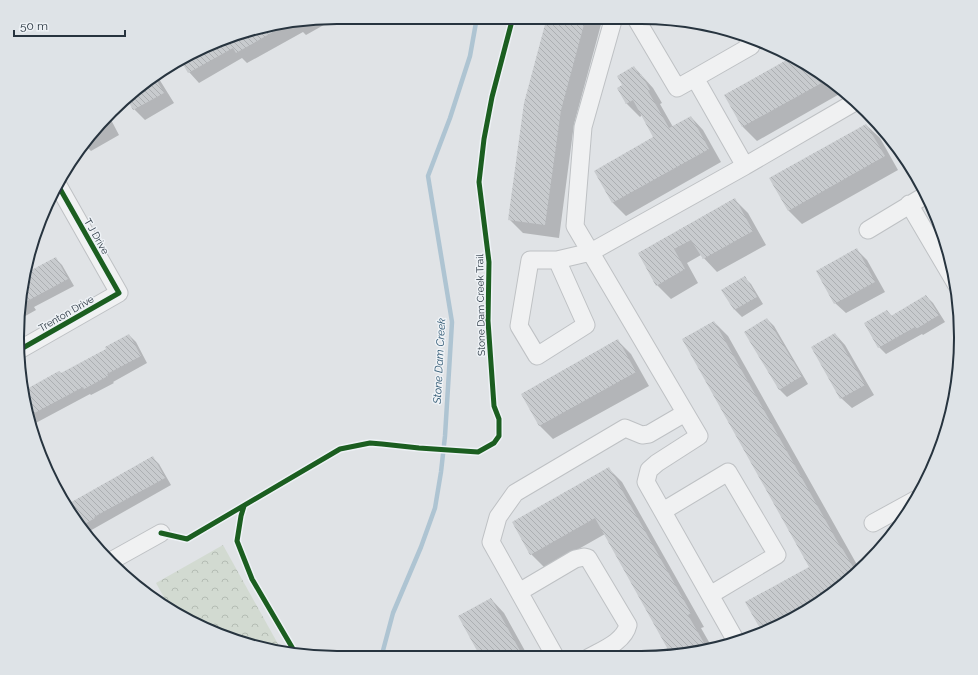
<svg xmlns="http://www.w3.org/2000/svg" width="978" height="675" viewBox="0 0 978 675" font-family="Raleway,sans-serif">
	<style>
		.forest { fill: url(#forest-crowns) }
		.shadow { fill: #0003 }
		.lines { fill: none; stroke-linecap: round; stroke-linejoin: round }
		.stream { stroke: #aec4d2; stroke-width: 4.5 }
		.building { fill: url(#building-back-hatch) }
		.minor-casing { stroke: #bec1c4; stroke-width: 19 }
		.minor { stroke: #f0f1f2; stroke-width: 17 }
		.cycleway-casing { stroke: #eef2f6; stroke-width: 8 }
		.cycleway { stroke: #1b5e20; stroke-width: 5 }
		.labels { text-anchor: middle; stroke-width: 3; stroke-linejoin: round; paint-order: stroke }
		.street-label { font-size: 10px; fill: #27343f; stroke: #eef2f6 }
		.water-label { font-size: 11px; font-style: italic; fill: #315973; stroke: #eef2f6 }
		.rim { fill: none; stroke: #27343f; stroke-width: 2 }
	</style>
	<defs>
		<pattern id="forest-crowns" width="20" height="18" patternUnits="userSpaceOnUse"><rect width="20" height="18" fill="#d2dad1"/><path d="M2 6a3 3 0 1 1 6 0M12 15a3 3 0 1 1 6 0" fill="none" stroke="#b4bcb4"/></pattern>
		<pattern id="building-back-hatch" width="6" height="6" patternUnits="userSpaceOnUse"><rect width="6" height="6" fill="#c8cbce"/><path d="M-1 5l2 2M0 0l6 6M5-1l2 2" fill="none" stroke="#acafb2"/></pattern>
	</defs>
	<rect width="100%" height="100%" fill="#e0e3e6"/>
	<path class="forest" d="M223 545 283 653 275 652 215 634 171 610 156 583Z"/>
	<path class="shadow" d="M338 17 306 35 303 32 247 63 242 58 199 83 189 72 254 28Z
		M548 17H603L574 124 559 238 523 233 509 219Z
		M789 56 801 60 843 92 757 141 743 127 725 95 791 58Z
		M634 67 653 88 662 103 660 104 673 127 691 117 703 130 721 162 626 216 613 203 595 171 655 138 642 115 640 117 627 104 618 88 624 85Z
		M156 74 174 103 145 120 134 109 128 98Z
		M109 116 119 135 91 151 85 145 96 126Z
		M866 125 880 138 898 170 802 224 788 210Z
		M734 199 748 213 766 245 717 272 701 255 687 263 698 283 671 299 657 285 639 253Z
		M856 249 867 260 885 292 846 313 835 303Z
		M55 258 62 265 74 286 34 307 36 310 20 319V296L24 279 35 273Z
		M744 277 751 284 763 304 742 317 735 310 723 290Z
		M926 296 933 303 945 322 923 335 922 334 886 354 879 347 865 324 887 311 892 316Z
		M767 319 774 326 808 384 787 397 780 390 745 332Z
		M714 322 728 336 860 570 782 625 763 632 810 567Z
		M835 334 845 345 874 395 852 408 841 398Z
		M129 335 136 342 147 363 113 382 114 383 91 395 90 394 32 425 23 400V392L59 372 61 374 108 349Z
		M617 340 631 354 649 386 553 439 540 426 522 394Z
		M152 457 159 464 171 485 88 532 68 505Z
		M609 469 622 482 704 627 701 628 713 649 703 652 651 657 668 648 605 534 545 568 531 554Z
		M491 599 504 613 529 658H482Z"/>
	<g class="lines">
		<path class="stream" d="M381 658 393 613 421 547 435 508 441 472 445 436 452 322 428 176 450 118 470 56 477 17"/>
	</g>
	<path class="building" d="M547 17H586L561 110 545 225 508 220 524 103Z
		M287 24 236 53 233 48 188 73 181 61 254 28Z
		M792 57 801 60 827 80 742 127 724 95Z
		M634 66 639 75 641 74 650 90 648 91 669 128 691 116 709 149 612 203 594 171 653 137 633 100 626 104 617 88 622 85 617 76Z
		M154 76 164 93 133 110 127 99Z
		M866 124 885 156 788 211 769 178Z
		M735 198 753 231 703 259 691 240 674 249 685 269 656 286 638 253Z
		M857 248 875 282 834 304 816 271Z
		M56 257 68 279 20 305V296L26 273Z
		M745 276 757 297 734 310 721 290Z
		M926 295 939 315 916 329 915 327 878 348 864 323 887 310 891 316Z
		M767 318 802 376 779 390 744 332Z
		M714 321 841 548H842L856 572 784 624 762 632 745 602 809 567 682 339Z
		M835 333 865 385 840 399 811 347Z
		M129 334 141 356 107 374 108 376 84 389 83 387 29 416 23 400V391L59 371 61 373 106 349 105 347Z
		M618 339 636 372 539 426 521 394Z
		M153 456 165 478 94 517 95 518 83 525 68 504Z
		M609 467 691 613 688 615 708 650 703 652 671 655 595 518 530 555 512 522Z
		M491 598 524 658H481L458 616Z"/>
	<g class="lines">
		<g class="minor-casing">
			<path id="minor" d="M614 17 583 127 575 226 699 436 657 463 649 470 646 482 736 641
				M635 17 677 88 695 78 745 166 855 102
				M695 78 751 46 748 40
				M909 204 956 284
				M868 230 926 195
				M557 260 586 325 537 356 519 326 530 260H557L591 252 745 166
				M21 349 119 293 59 187
				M663 511 728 472 777 555 710 595
				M873 523 915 500
				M109 562 161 533
				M519 592 575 559 584 557 588 558 628 625C624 642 602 650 588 658
				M556 658 491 542 498 517 515 493 625 428 642 435 649 434 685 413"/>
		</g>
		<use href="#minor" class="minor"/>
		<g class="cycleway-casing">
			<path id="cycleway" d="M21 349 119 293 59 187
				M244 506 241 516 237 541 252 579 296 654
				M161 533 187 539 340 449 370 443 382 444 419 448 478 452 494 443 499 436V419L494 406 488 321 489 262 479 182 484 139 492 97 513 17"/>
		</g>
		<use href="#cycleway" class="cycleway"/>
	</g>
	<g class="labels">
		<g class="street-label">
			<text transform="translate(97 236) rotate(60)" y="4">T J Drive</text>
			<text transform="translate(480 305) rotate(-91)" y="4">Stone Dam Creek Trail</text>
			<text transform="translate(66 313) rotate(-30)" y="4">Trenton Drive</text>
		</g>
		<g class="water-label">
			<text transform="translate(439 361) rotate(-87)" y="4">Stone Dam Creek</text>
		</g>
	</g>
	<path d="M0 0H978V675H0ZM337 24H641A313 313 0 0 1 954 337V338A313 313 0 0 1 641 651H337A313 313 0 0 1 24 338V337A313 313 0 0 1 337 24Z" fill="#dee3e7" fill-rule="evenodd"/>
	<path class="rim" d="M337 24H641A313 313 0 0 1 954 337V338A313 313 0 0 1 641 651H337A313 313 0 0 1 24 338V337A313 313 0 0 1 337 24Z"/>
	<path d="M14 30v6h111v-6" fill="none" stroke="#27343f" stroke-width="2"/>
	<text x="20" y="30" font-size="12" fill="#27343f" stroke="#eef2f6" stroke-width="3" paint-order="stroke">50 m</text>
</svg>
